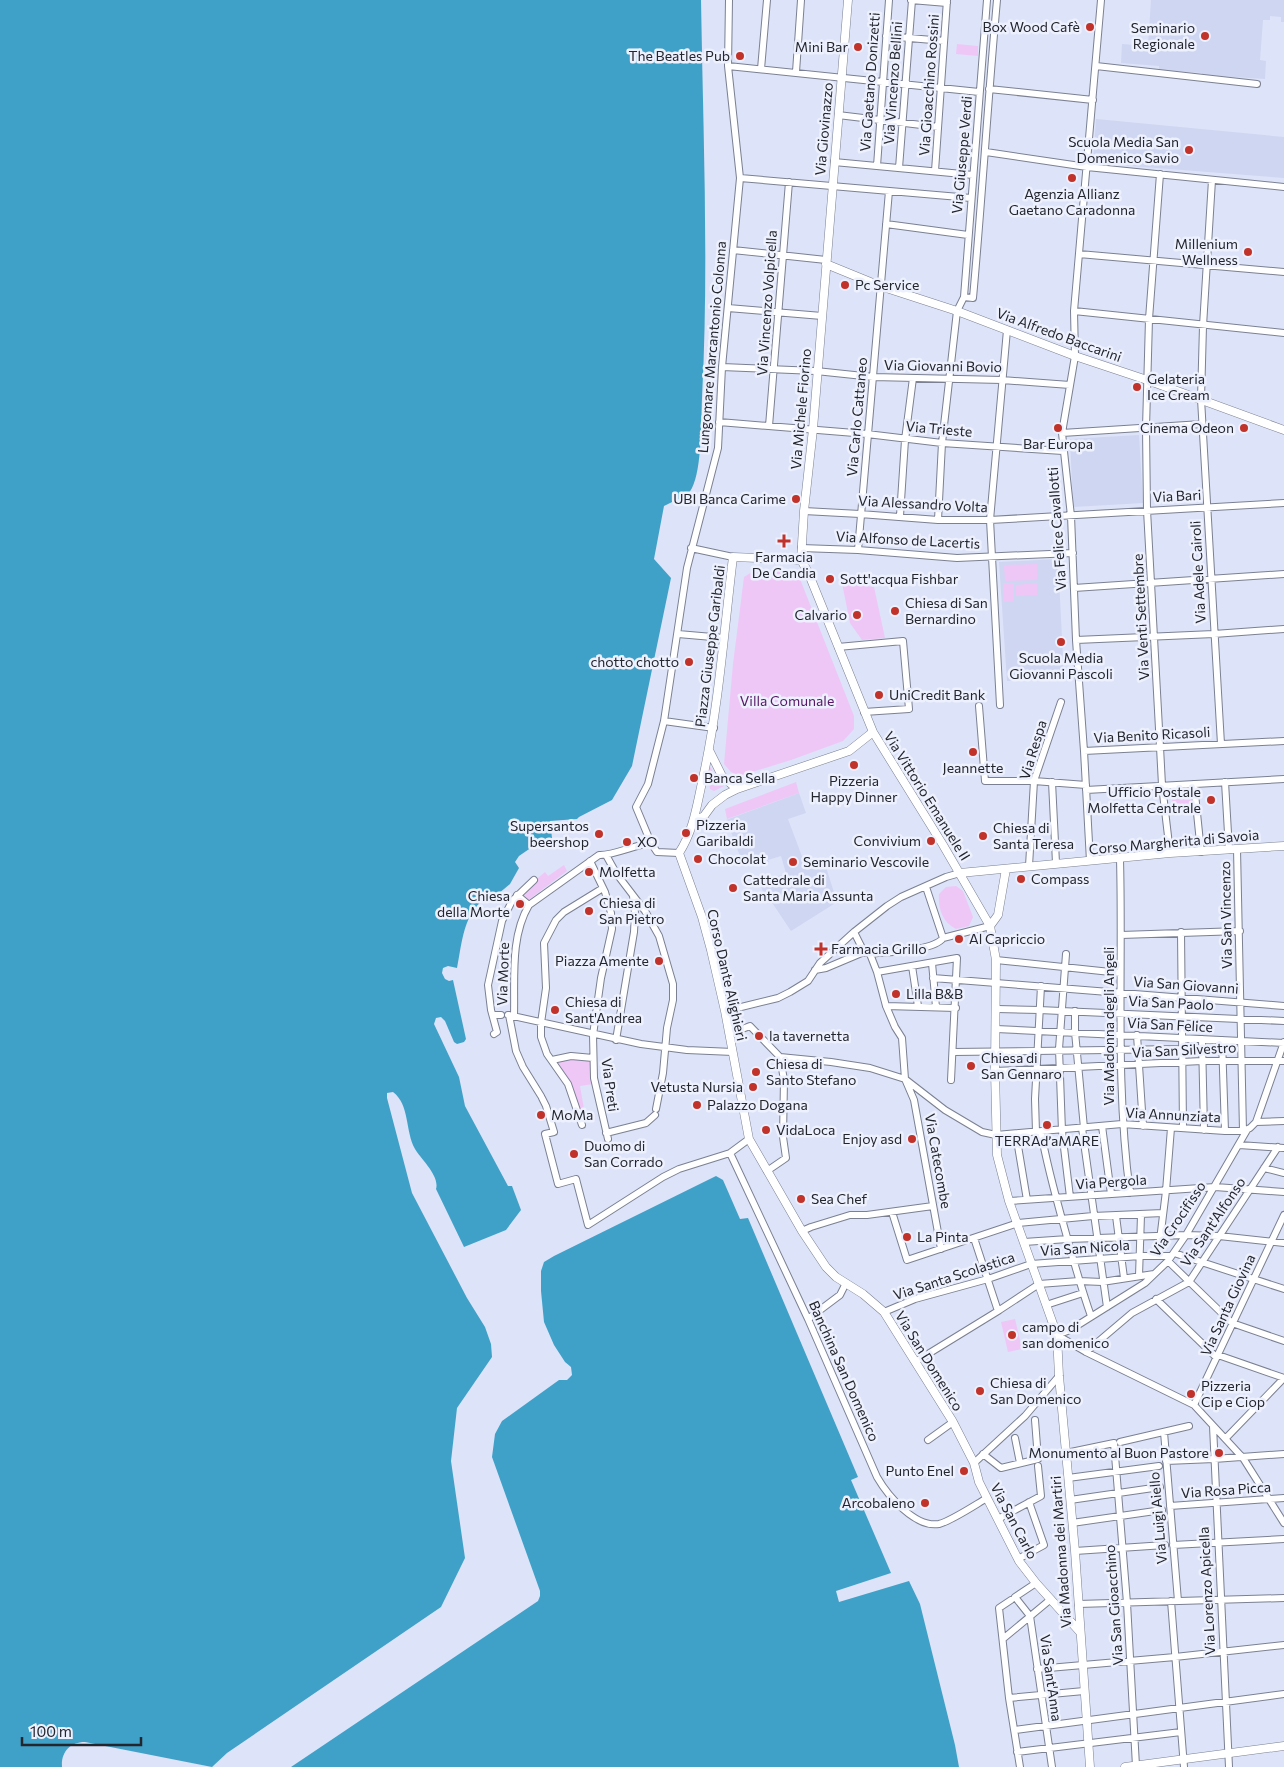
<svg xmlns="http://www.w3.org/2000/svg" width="1284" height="1767" viewBox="0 0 1284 1767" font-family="Commissioner,sans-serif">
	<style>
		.built { fill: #cfd6f1 }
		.green { fill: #eec7f7 }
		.water { fill: #40a1c8 }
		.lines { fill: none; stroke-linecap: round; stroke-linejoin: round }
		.minor-casing { stroke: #7b8092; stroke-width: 8 }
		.tertiary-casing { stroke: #7b8092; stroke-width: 9 }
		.minor { stroke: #fff; stroke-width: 6 }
		.tertiary { stroke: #fff; stroke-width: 8 }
		.poi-dot { fill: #c0322a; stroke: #edf0fd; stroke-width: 2 }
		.labels { text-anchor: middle; stroke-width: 5; stroke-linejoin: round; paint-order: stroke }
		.poi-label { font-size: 14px; fill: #24262e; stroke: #edf0fd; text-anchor: start }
		.street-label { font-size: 14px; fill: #24262e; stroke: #edf0fd }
		.park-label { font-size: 14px; fill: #561764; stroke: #edf0fd }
	</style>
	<rect width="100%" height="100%" fill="#dde3f8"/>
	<path class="built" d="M1151 0H1284V22H1281V17L1270 16V20H1263L1260 60 1266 61 1265 79 1202 75V73L1159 70V66L1121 63 1122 44 1148 46Z
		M1096 119 1284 137V178L1093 163Z
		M1139 435 1143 503 1073 507 1070 439Z
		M1058 559 1064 678 1007 681 999 562Z
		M799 793 806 813 788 819 807 870 825 864 837 902 791 931 773 904 766 899 760 884 786 873 781 856 768 860 769 862 765 863 764 861 758 863 757 860 743 864 737 848 735 849 731 838 733 837 726 820Z"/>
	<path class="green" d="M957 44 978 46V56L956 54Z
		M1037 564V580L1005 581 1004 565Z
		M755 570 791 572 800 579 854 716V729L843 741 791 760 739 776 731 772 724 764 733 664 744 577Z
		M842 583 874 587 885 638 862 640 850 623Z
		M1003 583H1014V602H1003Z
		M1037 583V595L1016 596V585Z
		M710 767 711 768 714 775 724 784V786L714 791 710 789 709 782Z
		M796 782 799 793 727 819 725 809Z
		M1193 787 1194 807 1173 808 1171 789Z
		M564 865 567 871 527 901 519 894 545 872 548 876Z
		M956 886 963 891 973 917 969 926 956 929C942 922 938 908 939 894L946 887Z
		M571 1059 592 1060 593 1084 580 1086 584 1109 589 1119 583 1121 566 1075 557 1062Z
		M1015 1319 1022 1349 1008 1352 1001 1322Z"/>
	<path class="water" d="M0 0H701C703 132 709 265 702 398 701 420 702 469 692 488 688 497 673 501 664 506L654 559 671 578 632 766 612 800 579 817 577 819 550 821 552 838 537 848 535 845 519 856 515 862 519 868 510 884 492 899 488 897C463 911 462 944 457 968L448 966 443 968 442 973 445 979 449 981 453 980 466 1039 464 1042 457 1044 454 1042 445 1021 441 1017 436 1018 434 1024 459 1077 465 1106 508 1186H512L521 1210 506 1230 464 1247 436 1189C440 1176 421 1159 415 1149 405 1131 410 1105 393 1092L387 1093V1098L412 1193 467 1298 485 1327 491 1344 492 1357 457 1408 451 1461 465 1558 441 1607 227 1753 212 1767 85 1742C70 1742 61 1752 62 1767H0Z
		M716 1176 723 1180 740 1219 748 1218 858 1477 851 1480 891 1573 836 1591 839 1602 909 1581 920 1604 955 1745 959 1767H291L538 1601 540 1596V1591L492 1457 495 1434 502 1421 559 1380H567L572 1375 571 1367 565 1362 554 1345 544 1322 541 1291V1271L544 1262 554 1256Z"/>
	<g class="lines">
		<g class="minor-casing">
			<path id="minor" d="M911 0 947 3
				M886 36 944 41
				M728 66 979 92
				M1096 66 1257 84
				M761 69 767 0
				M796 72 801 0
				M989 89 1093 100
				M838 115 938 127
				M986 152 1087 167 1284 187
				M834 162 973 175
				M877 166 889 0
				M899 168 912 0
				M935 171 947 0
				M1160 174 1149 319 1146 428 1147 510 1160 747 1162 785 1170 853
				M740 178 971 198
				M1212 180 1203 326 1201 399 1221 744
				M886 224 968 235
				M733 250 826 260
				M1079 254 1284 272
				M964 297 973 298C982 199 988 99 997 0
				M728 308 822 316
				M1074 311 1284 333
				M722 367 816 371 873 377 1002 380 1070 385
				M719 422 867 434 942 443 1063 451
				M769 426 789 182
				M1062 433 1202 424
				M804 511 860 514 938 520H990L1284 503
				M900 516 905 440 913 378
				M938 520 942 443 957 311 964 297 987 0
				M691 548 733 557
				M801 548 858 550 957 558 1073 553
				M858 550 889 191
				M1074 588 1284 574
				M678 634 724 638
				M1076 640 1214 634 1284 629
				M838 647 903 641 909 709 864 712
				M1000 705 990 520 1007 330
				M979 706 985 781H1034L1086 785
				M664 721 714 728
				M1084 751 1284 741
				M1052 782 1056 863
				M1225 782 1229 850
				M1194 784 1201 852
				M1086 790 1284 779
				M1237 849 1243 1131
				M679 853 657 852 651 843 636 807 648 784 664 721 687 568 718 448 722 367 740 178 728 66 729 0
				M606 855 616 873 645 911 659 936 673 984V1000L667 1028 663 1073 656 1109
				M1120 859C1123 970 1115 1082 1130 1193
				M590 861 605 892 611 913 612 929 601 978 593 1035 594 1078 608 1139
				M1090 861 1084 751 1076 640 1071 516 1062 433 1075 356 1074 311 1101 0
				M1029 866 1034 781 1061 702
				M926 887 943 938
				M517 895 529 905
				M854 932 864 952
				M1181 932 1183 1128
				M1121 935 1240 931
				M943 938 990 926
				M870 954 877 972 886 1006 895 1027 902 1038 905 1079 914 1100 941 1249
				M1066 954 1059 1049 1062 1131 1070 1197
				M996 960 1120 973
				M932 963 936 1007
				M912 966 918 1006
				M815 970 826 968 864 952 870 954C886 952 934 951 943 938
				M877 972 957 958 951 1080
				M933 978 1284 1006
				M886 1006 956 1008
				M997 1009 1039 1010 1284 1021
				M725 1011 778 998 790 992 808 981 820 963 854 932 887 906 901 897 946 877 960 873
				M1075 1011V1032L1084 1128
				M493 1015H501
				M508 1015 641 1044 687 1050 733 1052
				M509 1015 516 1051 523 1067 541 1096
				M514 1016C515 979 510 937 529 905L599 855C612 856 635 845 651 843
				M996 1029 1284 1043
				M494 1034 497 1032 491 1010 488 985 502 921 512 901 534 880
				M729 1034 750 1026 780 1057 831 1062 870 1068 905 1079 945 1110 982 1132 996 1135 1122 1124 1225 1131H1243L1250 1128 1256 1122 1284 1042
				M1137 1035 1143 1126
				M1202 1039 1204 1130
				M616 1040 634 932 635 913 633 896
				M1222 1040 1225 1131
				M953 1052 1181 1049
				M552 1060 571 1056 593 1058
				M995 1071 1202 1061H1284
				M542 1098 546 1106 554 1132 545 1134 558 1184 576 1179 588 1225 663 1177 679 1169 730 1153 749 1139
				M1256 1122 1284 1121
				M582 1125 568 1084 547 1054 541 1037V1023L546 988 544 943 556 920 564 912 603 888
				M1102 1126 1111 1194
				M1082 1128 1107 1307
				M1036 1132 1035 1099 1041 986
				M1041 1132C1047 1166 1056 1198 1065 1230 1073 1259 1081 1288 1091 1316
				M606 1133 646 1123 655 1115
				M1016 1134 1027 1200
				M1239 1145 1284 1148
				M730 1153 808 1319 877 1477C888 1496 915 1528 939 1524 951 1521 975 1505 987 1498
				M1264 1168 1284 1173
				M767 1171 786 1158 783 1137 784 1080 780 1057
				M1009 1201 1215 1187 1284 1192
				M892 1212 907 1260 1018 1223 1093 1216 1163 1213
				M1116 1216 1124 1278
				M802 1231 811 1227 850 1215H867L933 1206
				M974 1238 998 1311
				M1024 1242 1068 1239 1186 1235 1219 1236 1284 1243
				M1174 1253 1284 1289
				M1158 1256 1166 1191 1171 1128
				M1168 1261 1232 1323 1284 1341
				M1139 1276 1141 1215
				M1156 1299 1216 1357
				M1046 1305 1083 1293
				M884 1312 915 1299 988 1279 1031 1264 1140 1256H1171
				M808 1319 840 1295 846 1283
				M1057 1335 1086 1352 1194 1405 1243 1458 1284 1523
				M1057 1335 1070 1330 1145 1283 1168 1261 1186 1235 1247 1130
				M1086 1352 1132 1313 1189 1282 1278 1147
				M1218 1355 1284 1378 1226 1438
				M915 1362 998 1311 1039 1284 1079 1281 1102 1282 1154 1274
				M1194 1405 1284 1215
				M1213 1426 1229 1767
				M1164 1432 1178 1601
				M1015 1438 1020 1463
				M928 1440 953 1422
				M1120 1442 1189 1426
				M1066 1453 1114 1443 1127 1603 1136 1766
				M983 1454 1001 1468 1038 1459 1035 1420
				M1166 1461 1214 1459 1284 1454
				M974 1463 1025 1416 1059 1376
				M1068 1478 1159 1466
				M1070 1500 1160 1487
				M1170 1506 1284 1498
				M998 1519 1041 1496 1038 1466
				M1072 1523 1162 1510
				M1173 1545 1284 1539
				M1075 1551 1165 1545
				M1018 1559 1044 1545 1029 1502
				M1036 1583 1015 1597 1030 1616 1052 1767
				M1011 1600 999 1608 1009 1698 1020 1767
				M1171 1601 1184 1767
				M1078 1604 1284 1598
				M1004 1638 1051 1599
				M1037 1669 1175 1657 1284 1645
				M1009 1698 1084 1691
				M1015 1730 1284 1694
				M1017 1752 1181 1732"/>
		</g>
		<g class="tertiary-casing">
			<path id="tertiary" d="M826 264 880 286 957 311 1075 356 1147 380 1284 430
				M801 560 804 511 813 429 848 0
				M709 750 722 776 737 789
				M693 822 704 816 712 805 725 795 737 789 849 751 873 732
				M960 873 1170 853 1284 846
				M990 926 998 915 1006 869
				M1080 1632 1036 1583 1019 1561 987 1498 979 1482 974 1463 953 1422 884 1312 863 1294 836 1277 826 1267 802 1231 749 1139 725 1011 711 950 702 917 679 853C694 830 697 804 703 778 719 705 724 631 733 557L801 560 808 572 873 732 943 845 990 926 996 960 995 1071 997 1155 1009 1201 1057 1335 1059 1376 1075 1551 1090 1767
				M1125 1767 1284 1746"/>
		</g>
		<use href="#minor" class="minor"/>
		<use href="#tertiary" class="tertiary"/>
	</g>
	<g class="poi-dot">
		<circle cx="1090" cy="27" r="5"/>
		<circle cx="1205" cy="36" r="5"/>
		<circle cx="858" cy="47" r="5"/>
		<circle cx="740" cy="56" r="5"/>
		<circle cx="1189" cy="150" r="5"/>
		<circle cx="1072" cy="178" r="5"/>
		<circle cx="1248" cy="252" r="5"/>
		<circle cx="845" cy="285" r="5"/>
		<circle cx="1137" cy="387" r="5"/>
		<circle cx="1058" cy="428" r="5"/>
		<circle cx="1244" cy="428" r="5"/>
		<circle cx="796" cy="499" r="5"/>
		<path d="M781.5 533.5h5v5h5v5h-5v5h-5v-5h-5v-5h5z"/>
		<circle cx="830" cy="579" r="5"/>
		<circle cx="895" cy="611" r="5"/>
		<circle cx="857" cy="615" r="5"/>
		<circle cx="1061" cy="642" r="5"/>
		<circle cx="689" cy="662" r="5"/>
		<circle cx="879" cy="695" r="5"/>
		<circle cx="973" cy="752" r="5"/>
		<circle cx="854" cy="765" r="5"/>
		<circle cx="694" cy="778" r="5"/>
		<circle cx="1211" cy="800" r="5"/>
		<circle cx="686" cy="833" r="5"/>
		<circle cx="599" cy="834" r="5"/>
		<circle cx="983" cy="836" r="5"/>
		<circle cx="931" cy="841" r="5"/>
		<circle cx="627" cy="842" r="5"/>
		<circle cx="698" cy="859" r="5"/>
		<circle cx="793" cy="862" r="5"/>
		<circle cx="589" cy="872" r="5"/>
		<circle cx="1021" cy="879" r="5"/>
		<circle cx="733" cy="888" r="5"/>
		<circle cx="520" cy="904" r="5"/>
		<circle cx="589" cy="911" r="5"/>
		<circle cx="959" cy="939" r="5"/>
		<path d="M818.5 941.5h5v5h5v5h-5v5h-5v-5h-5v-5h5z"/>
		<circle cx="659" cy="961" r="5"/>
		<circle cx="896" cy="994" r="5"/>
		<circle cx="555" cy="1010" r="5"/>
		<circle cx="759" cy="1036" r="5"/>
		<circle cx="971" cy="1066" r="5"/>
		<circle cx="756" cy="1072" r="5"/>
		<circle cx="753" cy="1087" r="5"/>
		<circle cx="697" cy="1105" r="5"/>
		<circle cx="541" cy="1115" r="5"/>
		<circle cx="1047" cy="1125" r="5"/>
		<circle cx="766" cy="1130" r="5"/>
		<circle cx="912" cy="1139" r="5"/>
		<circle cx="574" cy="1154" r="5"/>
		<circle cx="801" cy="1199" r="5"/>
		<circle cx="907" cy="1237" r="5"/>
		<circle cx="1012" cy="1335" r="5"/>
		<circle cx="980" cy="1391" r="5"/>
		<circle cx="1191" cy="1394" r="5"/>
		<circle cx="1219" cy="1453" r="5"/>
		<circle cx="964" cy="1471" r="5"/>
		<circle cx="925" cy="1503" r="5"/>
	</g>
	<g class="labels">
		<g class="poi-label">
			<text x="1080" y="32" text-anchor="end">Box Wood Cafè</text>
			<text x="1195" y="33" text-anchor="end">Seminario<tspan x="1195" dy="16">Regionale</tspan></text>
			<text x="848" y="52" text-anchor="end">Mini Bar</text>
			<text x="730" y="61" text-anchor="end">The Beatles Pub</text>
			<text x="1179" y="147" text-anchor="end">Scuola Media San<tspan x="1179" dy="16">Domenico Savio</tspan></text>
			<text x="1072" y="199" text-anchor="middle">Agenzia Allianz<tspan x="1072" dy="16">Gaetano Caradonna</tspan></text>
			<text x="1238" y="249" text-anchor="end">Millenium<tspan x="1238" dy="16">Wellness</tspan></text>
			<text x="855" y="290">Pc Service</text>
			<text x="1147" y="384">Gelateria<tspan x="1147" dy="16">Ice Cream</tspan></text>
			<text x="1234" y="433" text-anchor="end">Cinema Odeon</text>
			<text x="1058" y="449" text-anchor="middle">Bar Europa</text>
			<text x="786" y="504" text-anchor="end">UBI Banca Carime</text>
			<text x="784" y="562" text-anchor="middle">Farmacia<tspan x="784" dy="16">De Candia</tspan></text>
			<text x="840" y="584">Sott'acqua Fishbar</text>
			<text x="905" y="608">Chiesa di San<tspan x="905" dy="16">Bernardino</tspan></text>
			<text x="847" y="620" text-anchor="end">Calvario</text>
			<text x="1061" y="663" text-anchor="middle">Scuola Media<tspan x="1061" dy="16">Giovanni Pascoli</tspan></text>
			<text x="679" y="667" text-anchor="end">chotto chotto</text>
			<text x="889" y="700">UniCredit Bank</text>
			<text x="973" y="773" text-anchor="middle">Jeannette</text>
			<text x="704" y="783">Banca Sella</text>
			<text x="854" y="786" text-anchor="middle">Pizzeria<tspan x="854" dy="16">Happy Dinner</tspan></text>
			<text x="1201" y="797" text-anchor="end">Ufficio Postale<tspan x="1201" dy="16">Molfetta Centrale</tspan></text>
			<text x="696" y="830">Pizzeria<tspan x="696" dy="16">Garibaldi</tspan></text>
			<text x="589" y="831" text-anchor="end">Supersantos<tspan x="589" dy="16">beershop</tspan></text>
			<text x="993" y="833">Chiesa di<tspan x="993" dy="16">Santa Teresa</tspan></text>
			<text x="921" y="846" text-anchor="end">Convivium</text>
			<text x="637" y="847">XO</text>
			<text x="708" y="864">Chocolat</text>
			<text x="803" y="867">Seminario Vescovile</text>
			<text x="599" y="877">Molfetta</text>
			<text x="1031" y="884">Compass</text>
			<text x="743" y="885">Cattedrale di<tspan x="743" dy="16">Santa Maria Assunta</tspan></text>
			<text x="510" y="901" text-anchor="end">Chiesa<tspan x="510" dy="16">della Morte</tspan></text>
			<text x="599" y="908">Chiesa di<tspan x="599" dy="16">San Pietro</tspan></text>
			<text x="969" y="944">Al Capriccio</text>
			<text x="831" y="954">Farmacia Grillo</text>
			<text x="649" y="966" text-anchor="end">Piazza Amente</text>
			<text x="906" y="999">Lilla B&amp;B</text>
			<text x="565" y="1007">Chiesa di<tspan x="565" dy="16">Sant'Andrea</tspan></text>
			<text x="769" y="1041">la tavernetta</text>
			<text x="981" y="1063">Chiesa di<tspan x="981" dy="16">San Gennaro</tspan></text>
			<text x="766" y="1069">Chiesa di<tspan x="766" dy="16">Santo Stefano</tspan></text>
			<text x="743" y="1092" text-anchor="end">Vetusta Nursia</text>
			<text x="707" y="1110">Palazzo Dogana</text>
			<text x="551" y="1120">MoMa</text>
			<text x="776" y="1135">VidaLoca</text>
			<text x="902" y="1144" text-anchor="end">Enjoy asd</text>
			<text x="1047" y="1146" text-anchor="middle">TERRAd’aMARE</text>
			<text x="584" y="1151">Duomo di<tspan x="584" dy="16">San Corrado</tspan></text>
			<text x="811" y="1204">Sea Chef</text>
			<text x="917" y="1242">La Pinta</text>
			<text x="1022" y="1332">campo di<tspan x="1022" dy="16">san domenico</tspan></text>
			<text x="990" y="1388">Chiesa di<tspan x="990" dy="16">San Domenico</tspan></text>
			<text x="1201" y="1391">Pizzeria<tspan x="1201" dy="16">Cip e Ciop</tspan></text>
			<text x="1209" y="1458" text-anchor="end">Monumento al Buon Pastore</text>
			<text x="954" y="1476" text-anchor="end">Punto Enel</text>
			<text x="915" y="1508" text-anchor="end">Arcobaleno</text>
		</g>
		<g class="street-label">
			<text transform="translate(870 82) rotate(-86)" y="5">Via Gaetano Donizetti</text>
			<text transform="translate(893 83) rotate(-86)" y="5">Via Vincenzo Bellini</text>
			<text transform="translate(929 85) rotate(-86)" y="5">Via Gioacchino Rossini</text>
			<text transform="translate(824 129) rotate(-85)" y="5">Via Giovinazzo</text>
			<text transform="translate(962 155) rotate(-85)" y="5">Via Giuseppe Verdi</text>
			<text transform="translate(767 303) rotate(-86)" y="5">Via Vincenzo Volpicella</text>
			<text transform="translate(1059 335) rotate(20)" y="5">Via Alfredo Baccarini</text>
			<text transform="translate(712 347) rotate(-85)" y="5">Lungomare Marcantonio Colonna</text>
			<text transform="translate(943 366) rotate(1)" y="5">Via Giovanni Bovio</text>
			<text transform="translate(801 409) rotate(-85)" y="5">Via Michele Fiorino</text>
			<text transform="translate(857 417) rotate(-85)" y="5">Via Carlo Cattaneo</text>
			<text transform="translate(939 429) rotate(5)" y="5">Via Trieste</text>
			<text transform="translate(1177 496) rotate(-3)" y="5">Via Bari</text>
			<text transform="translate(923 504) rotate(3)" y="5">Via Alessandro Volta</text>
			<text transform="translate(1057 529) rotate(-94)" y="5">Via Felice Cavallotti</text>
			<text transform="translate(908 540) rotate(3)" y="5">Via Alfonso de Lacertis</text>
			<text transform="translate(1198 572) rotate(-93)" y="5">Via Adele Cairoli</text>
			<text transform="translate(1141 617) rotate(-93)" y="5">Via Venti Settembre</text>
			<text transform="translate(710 646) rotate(-83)" y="5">Piazza Giuseppe Garibaldi</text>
			<text transform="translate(1152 735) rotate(-3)" y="5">Via Benito Ricasoli</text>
			<text transform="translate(1033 750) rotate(-73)" y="5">Via Respa</text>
			<text transform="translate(927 796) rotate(58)" y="5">Via Vittorio Emanuele II</text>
			<text transform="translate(1174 842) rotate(-5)" y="5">Corso Margherita di Savoia</text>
			<text transform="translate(1226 915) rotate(-91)" y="5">Via San Vincenzo</text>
			<text transform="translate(503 974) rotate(-88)" y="5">Via Morte</text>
			<text transform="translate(727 975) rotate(77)" y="5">Corso Dante Alighieri</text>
			<text transform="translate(1186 985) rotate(4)" y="5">Via San Giovanni</text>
			<text transform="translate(1171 1003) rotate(3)" y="5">Via San Paolo</text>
			<text transform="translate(1170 1025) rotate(3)" y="5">Via San Felice</text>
			<text transform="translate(1109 1026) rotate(-90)" y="5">Via Madonna degli Angeli</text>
			<text transform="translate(1184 1050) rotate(-3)" y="5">Via San Silvestro</text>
			<text transform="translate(610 1085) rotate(82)" y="5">Via Preti</text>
			<text transform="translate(1173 1115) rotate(3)" y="5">Via Annunziata</text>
			<text transform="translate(938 1161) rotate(80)" y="5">Via Catecombe</text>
			<text transform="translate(1111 1182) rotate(-4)" y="5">Via Pergola</text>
			<text transform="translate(1178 1219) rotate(-56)" y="5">Via Crocifisso</text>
			<text transform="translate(1213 1222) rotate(-56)" y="5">Via Sant'Alfonso</text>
			<text transform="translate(1085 1248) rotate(-4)" y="5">Via San Nicola</text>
			<text transform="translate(954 1276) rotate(-18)" y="5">Via Santa Scolastica</text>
			<text transform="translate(1228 1305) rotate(-65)" y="5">Via Santa Giovina</text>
			<text transform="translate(929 1361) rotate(58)" y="5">Via San Domenico</text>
			<text transform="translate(844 1371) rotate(66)" y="5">Banchina San Domenico</text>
			<text transform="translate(1226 1490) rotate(-4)" y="5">Via Rosa Picca</text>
			<text transform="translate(1158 1518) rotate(-95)" y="5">Via Luigi Aiello</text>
			<text transform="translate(1014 1521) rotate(62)" y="5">Via San Carlo</text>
			<text transform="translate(1061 1552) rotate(-94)" y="5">Via Madonna dei Martiri</text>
			<text transform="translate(1207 1591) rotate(-93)" y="5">Via Lorenzo Apicella</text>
			<text transform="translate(1114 1605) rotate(-94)" y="5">Via San Gioacchino</text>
			<text transform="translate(1051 1678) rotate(82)" y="5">Via Sant'Anna</text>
		</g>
		<g class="park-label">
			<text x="787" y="706">Villa Comunale</text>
		</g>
	</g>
	<path d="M22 1737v8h119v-8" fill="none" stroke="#24262e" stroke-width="2.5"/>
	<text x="30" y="1737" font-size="15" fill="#24262e" stroke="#edf0fd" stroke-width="4" paint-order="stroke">100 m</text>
</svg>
